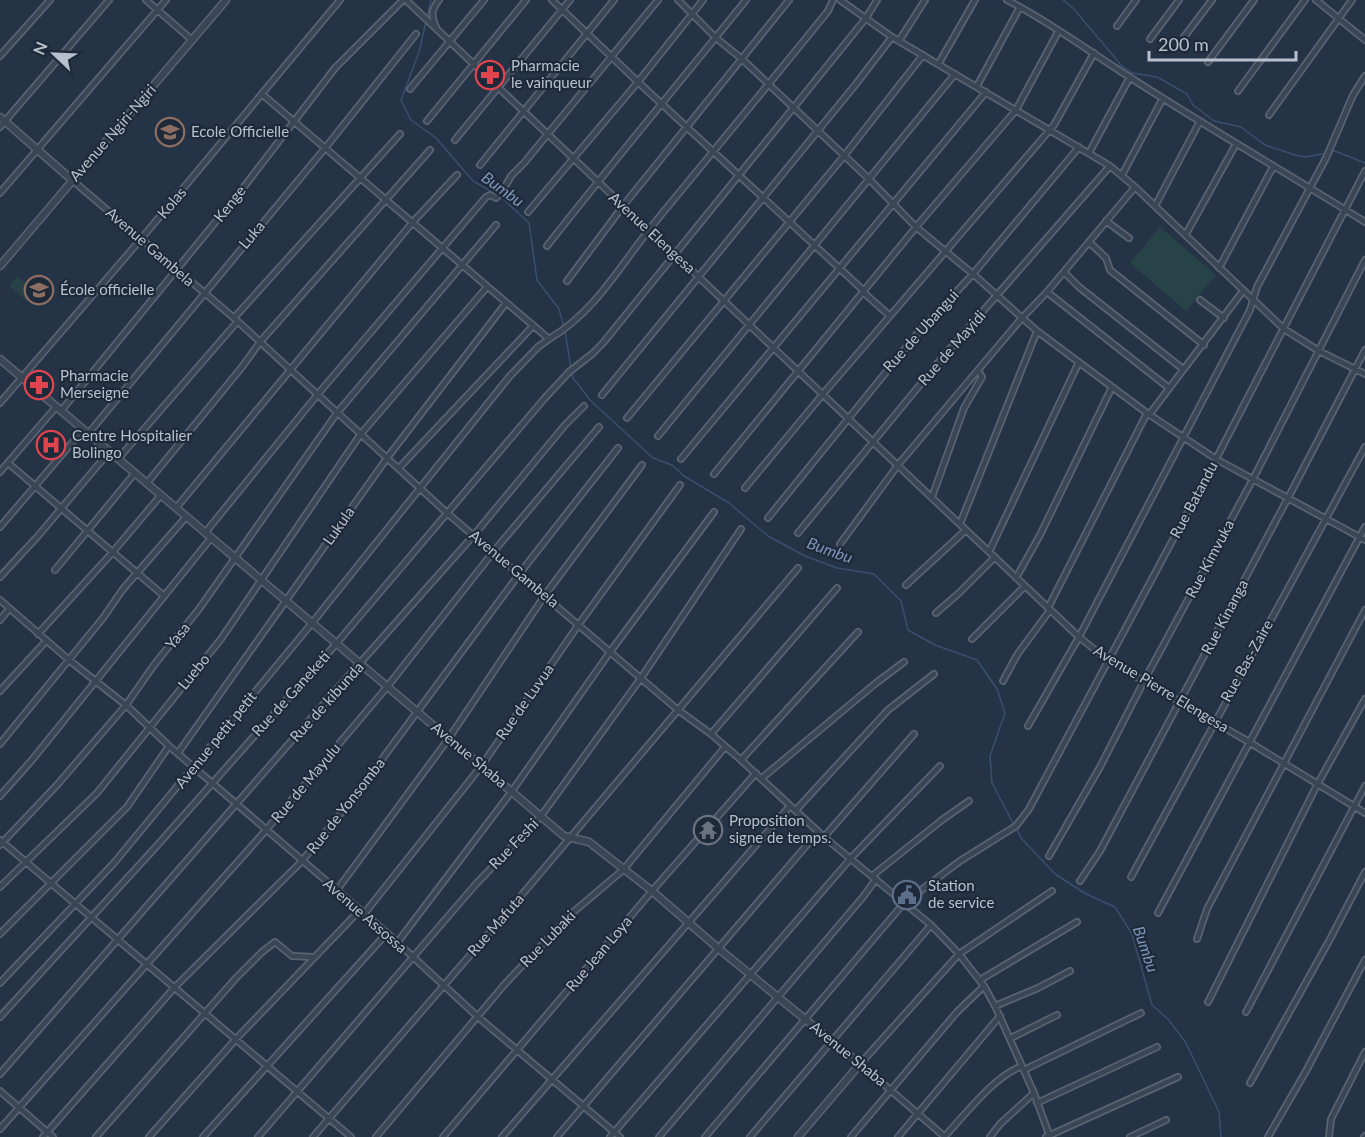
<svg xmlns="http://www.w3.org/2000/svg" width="1365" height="1137" viewBox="0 0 1365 1137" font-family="Lato,sans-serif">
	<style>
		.garden { fill: #274347 }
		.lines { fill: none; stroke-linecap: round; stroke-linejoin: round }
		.stream { stroke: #3a4f6f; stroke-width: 1.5 }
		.minor-casing { stroke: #596372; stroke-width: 8 }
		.tertiary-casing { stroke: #596372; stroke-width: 9 }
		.minor { stroke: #3a4555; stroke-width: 4.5 }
		.tertiary { stroke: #3a4555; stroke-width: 6 }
		.labels { text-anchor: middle; stroke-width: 4.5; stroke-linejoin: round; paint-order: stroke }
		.poi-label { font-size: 15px; fill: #b8c0ce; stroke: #1e2a3a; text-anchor: start }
		.street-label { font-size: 15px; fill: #b8c0ce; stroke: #1e2a3a }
		.water-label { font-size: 16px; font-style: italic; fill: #7d95b7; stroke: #1e2a3a }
	</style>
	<rect width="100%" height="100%" fill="#253346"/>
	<path class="garden" d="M1160 227 1216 275 1186 311 1130 263Z
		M17 276 35 291 27 301 9 286Z"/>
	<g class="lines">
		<path class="stream" d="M431 0 419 52 401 100 411 120 436 138 473 181 496 194
			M1063 0 1073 8 1121 65 1132 73 1157 77 1187 94 1193 105 1214 121 1241 127 1265 145 1295 155 1306 157 1326 153
			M1330 152 1335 151 1365 163
			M500 196 529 223 537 280 559 309 564 327
			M565 331 571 368
			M572 373 573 378 591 401 653 458 672 465 684 476 729 503 768 536 805 556 837 568 874 574 901 601 908 630 935 645 977 660 997 689 1005 713 990 756 992 783 1014 825
			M1017 829 1021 838 1055 874 1086 894 1115 907 1132 934 1152 1005 1168 1019 1186 1043 1219 1112 1221 1137"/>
		<g class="minor-casing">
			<path id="minor" d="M146 0 192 40
				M406 0C630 212 854 424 1079 637L1109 661 1249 742 1365 813
				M552 0 638 82 864 291
				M678 0 716 38 742 59 868 178 916 227 973 274 1037 331 1147 413 1216 459 1365 540
				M840 0 892 37 1110 166 1135 187 1284 329 1319 351 1365 374
				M1007 0C1050 22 1090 52 1131 78 1208 128 1287 173 1365 222
				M1316 0 1365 40
				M1117 26 1136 0
				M436 27C431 16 431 10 439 0
				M1184 37 1212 0
				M1150 39 1179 0
				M899 41 925 0
				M0 56 50 0
				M1208 62 1254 0
				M939 63 975 0
				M977 86 1020 7
				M410 89 484 0
				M1238 91 1305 0
				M1269 115 1352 0
				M427 121 526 0
				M0 127 109 0
				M455 140 570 0
				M1089 153 1130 77
				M480 165 614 0
				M1122 175 1163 98
				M72 180 234 318 447 513 678 710 711 734 741 760 824 837 931 925 959 954 984 986 995 1006 1034 1093 1050 1137
				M0 193 166 0
				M1155 206 1200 121
				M528 212 638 82 703 0
				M1106 221 1129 238
				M1186 234 1236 144
				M1089 242 1106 258 1110 270 1204 345
				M547 246C612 163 680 82 746 0
				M1219 268 1273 167
				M1064 272 1079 287 1183 369
				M567 281 623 206 789 0
				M863 292 890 316
				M1047 292 1169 388
				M1200 300 1224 318
				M234 318 400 134
				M549 339C595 312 619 267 652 226 711 154 770 83 828 11L833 0
				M602 395 856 84 892 37
				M0 403 141 239 340 0
				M61 411 240 192 335 68 403 0
				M1149 415 1243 291
				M627 418 844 156 923 55
				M88 434 326 147 416 34
				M658 436 955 74
				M118 459 237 322
				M681 459 986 92
				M8 463 163 595
				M399 468 533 326
				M0 472 56 407
				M714 474 916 227 1016 110 1058 32
				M147 483 242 367 260 342 430 150
				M745 488 823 394 1054 125 1094 53
				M932 497 964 408 982 377 978 370
				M176 508 412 223 457 175
				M768 518 916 335 973 274 1079 147
				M960 524 1037 331
				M0 527 83 430
				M205 533 318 394 486 197 490 195 496 198 502 192 511 176 524 163 658 0
				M798 533 942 358 1110 166
				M840 544 898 465 1021 319 1047 292 1135 187
				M989 552 1079 362
				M55 570 135 473
				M0 577 38 536 109 452
				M1016 578 1040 535 1112 387
				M906 585 966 530
				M0 600 69 660 127 706 169 746 387 933 478 1017 620 1137
				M1048 608 1147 413
				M936 613 959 593 995 557
				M0 620 9 609
				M38 634 112 553 161 495
				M972 639 1025 586
				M1003 681 1017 655 1050 610
				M0 691 46 641
				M1028 726 1079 637 1250 310 1257 287 1326 158 1353 95 1365 76
				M711 734 837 588
				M0 744 103 618 123 589 186 517
				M178 753 387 458 506 303
				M741 760 858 632
				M762 778 876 683 904 662
				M0 796 32 760 211 538
				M796 810 888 710 934 674
				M824 837 914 734
				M0 840 351 1137
				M0 845 57 785 126 705 154 665 199 609 337 413 496 225
				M1049 856 1100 767 1144 681 1253 479 1365 260
				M872 876 942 820 969 801
				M1131 877 1365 447
				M1080 881 1100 851 1288 498 1365 350
				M0 887 97 793 221 639 360 435 487 287
				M337 890 449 738 545 595 642 465
				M1158 913 1365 527
				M364 914 482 765 579 624 680 485
				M0 934 127 807 169 746
				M1197 939 1207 909 1365 610
				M397 943 512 791 610 652 714 512
				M980 980 1077 922
				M0 983 114 863 312 623 509 377 538 347 549 339 263 95
				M1208 1002 1317 785 1365 699
				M995 1006 1038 988 1070 971
				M1246 1012 1365 786
				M0 1017 154 849 336 644 544 399 569 372 592 354 603 343 866 18 877 0
				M1011 1038 1057 1015
				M1024 1070 1141 1013
				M0 1074 336 690 474 535 565 425 584 406
				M1250 1083 1329 941 1365 872
				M0 1091 53 1137
				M1037 1103 1157 1047
				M0 1129 267 829 387 687 494 551 599 427
				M43 1137 175 987 302 861 354 797 520 573 618 448
				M96 1137 236 978 262 952 275 942 292 956 313 957
				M149 1137 236 1039 359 911
				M203 1137 387 933
				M258 1137 476 884 541 816 641 678 741 529
				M313 1137 509 910 798 568
				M376 1137 504 985 571 914 623 870 725 747
				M443 1137 652 891 756 773
				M502 1137 790 806
				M557 1137 818 832
				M610 1137 851 858 940 766
				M659 1137 863 897 876 879
				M705 1137 904 903 960 861 1016 826 1029 809 1216 459 1365 171
				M750 1137 931 925
				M851 1137 957 1012 984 986
				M898 1137 1000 1016
				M944 1137C966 1114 993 1077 1022 1066
				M945 1137 860 1064 959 954 1052 891
				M990 1137 1000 1124 1034 1093
				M1046 1137 1178 1077
				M1130 1137 1166 1120
				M1268 1137 1306 1071 1365 960
				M1329 1137 1331 1119 1365 1052
				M1364 1137 1365 1136"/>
		</g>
		<g class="tertiary-casing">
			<path id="tertiary" d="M0 117 72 180
				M0 266 226 0
				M0 359 564 836 589 842 652 891 719 949 860 1064 798 1137"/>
		</g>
		<use href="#minor" class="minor"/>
		<use href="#tertiary" class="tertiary"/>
	</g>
	<defs>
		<g id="pharmacy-ring" transform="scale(1.5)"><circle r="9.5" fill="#1e2a3a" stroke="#e0444e" stroke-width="1.5"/><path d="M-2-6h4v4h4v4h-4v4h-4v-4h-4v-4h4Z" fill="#e0444e"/></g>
		<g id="school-ring" transform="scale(1.5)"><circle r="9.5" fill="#1e2a3a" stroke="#8d6e63" stroke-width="1.5"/><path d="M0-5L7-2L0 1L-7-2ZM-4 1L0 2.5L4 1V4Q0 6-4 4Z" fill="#8d6e63"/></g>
		<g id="hospital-ring" transform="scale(1.5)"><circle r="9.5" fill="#1e2a3a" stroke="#e0444e" stroke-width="1.5"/><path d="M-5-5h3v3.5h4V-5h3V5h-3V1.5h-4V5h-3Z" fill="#e0444e"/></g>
		<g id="temple-ring" transform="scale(1.5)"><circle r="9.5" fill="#1e2a3a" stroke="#6b7280" stroke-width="1.5"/><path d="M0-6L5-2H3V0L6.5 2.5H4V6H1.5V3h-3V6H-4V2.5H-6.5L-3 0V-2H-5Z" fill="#6b7280"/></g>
		<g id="civic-ring" transform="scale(1.5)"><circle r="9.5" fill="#1e2a3a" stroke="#5c6f8a" stroke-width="1.5"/><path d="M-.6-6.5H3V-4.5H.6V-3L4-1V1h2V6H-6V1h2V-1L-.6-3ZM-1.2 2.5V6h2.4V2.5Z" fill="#5c6f8a"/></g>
	</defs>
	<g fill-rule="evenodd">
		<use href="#pharmacy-ring" x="490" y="75"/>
		<use href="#school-ring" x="170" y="132"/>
		<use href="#school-ring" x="39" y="290"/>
		<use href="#pharmacy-ring" x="39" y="385"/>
		<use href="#hospital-ring" x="51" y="445"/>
		<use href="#temple-ring" x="708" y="830"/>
		<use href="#civic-ring" x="907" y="895"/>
	</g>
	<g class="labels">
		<g class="poi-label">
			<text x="511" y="71">Pharmacie<tspan x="511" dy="17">le vainqueur</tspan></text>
			<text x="191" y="137">Ecole Officielle</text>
			<text x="60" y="295">École officielle</text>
			<text x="60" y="381">Pharmacie<tspan x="60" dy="17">Merseigne</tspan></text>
			<text x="72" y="441">Centre Hospitalier<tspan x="72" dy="17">Bolingo</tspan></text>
			<text x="729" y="826">Proposition<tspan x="729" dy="17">signe de temps.</tspan></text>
			<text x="928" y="891">Station<tspan x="928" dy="17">de service</tspan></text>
		</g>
		<g class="street-label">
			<text transform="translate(113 133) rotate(-49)" y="5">Avenue Ngiri-Ngiri</text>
			<text transform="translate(172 203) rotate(-50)" y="5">Kolas</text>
			<text transform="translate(230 204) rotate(-52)" y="5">Kenge</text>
			<text transform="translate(652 233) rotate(43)" y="5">Avenue Elengesa</text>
			<text transform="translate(252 235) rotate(-50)" y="5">Luka</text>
			<text transform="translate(150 247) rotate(41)" y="5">Avenue Gambela</text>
			<text transform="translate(921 331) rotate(-48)" y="5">Rue de Ubangui</text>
			<text transform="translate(952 348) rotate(-49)" y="5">Rue de Mayidi</text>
			<text transform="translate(1194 500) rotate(-62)" y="5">Rue Batandu</text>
			<text transform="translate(339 526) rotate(-55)" y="5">Lukula</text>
			<text transform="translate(1210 559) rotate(-62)" y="5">Rue Kimvuka</text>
			<text transform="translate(514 569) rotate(40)" y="5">Avenue Gambela</text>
			<text transform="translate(1225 617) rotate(-62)" y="5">Rue Kinanga</text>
			<text transform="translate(178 636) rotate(-51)" y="5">Yasa</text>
			<text transform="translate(1247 661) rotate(-61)" y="5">Rue Bas-Zaire</text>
			<text transform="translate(194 672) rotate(-51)" y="5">Luebo</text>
			<text transform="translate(1161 689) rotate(31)" y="5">Avenue Pierre Elengesa</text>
			<text transform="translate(291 694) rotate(-48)" y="5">Rue de Ganeketi</text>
			<text transform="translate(327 702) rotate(-48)" y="5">Rue de kibunda</text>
			<text transform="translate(525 702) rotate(-55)" y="5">Rue de Luvua</text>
			<text transform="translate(216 740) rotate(-51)" y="5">Avenue petit petit</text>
			<text transform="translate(469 755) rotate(40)" y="5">Avenue Shaba</text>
			<text transform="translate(306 783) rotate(-50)" y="5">Rue de Mayulu</text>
			<text transform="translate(346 806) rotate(-52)" y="5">Rue de Yonsomba</text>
			<text transform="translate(514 844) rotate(-46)" y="5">Rue Feshi</text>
			<text transform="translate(365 916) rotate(41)" y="5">Avenue Assossa</text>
			<text transform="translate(496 925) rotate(-49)" y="5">Rue Mafuta</text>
			<text transform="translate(548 939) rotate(-46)" y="5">Rue Lubaki</text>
			<text transform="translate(599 954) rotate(-50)" y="5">Rue Jean Loya</text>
			<text transform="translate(848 1054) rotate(39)" y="5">Avenue Shaba</text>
		</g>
		<g class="water-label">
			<text transform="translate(503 189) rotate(36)" y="6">Bumbu</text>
			<text transform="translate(830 550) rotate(20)" y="6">Bumbu</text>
			<text transform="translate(1146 949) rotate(71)" y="6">Bumbu</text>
		</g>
	</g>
	<g transform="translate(54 54) rotate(293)" stroke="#1e2a3a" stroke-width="4.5" paint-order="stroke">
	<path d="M0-4.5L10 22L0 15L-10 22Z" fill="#b8c0ce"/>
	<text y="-9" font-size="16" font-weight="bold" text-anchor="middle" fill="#b8c0ce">N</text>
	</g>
	<path d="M1149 51v9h147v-9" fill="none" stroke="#b8c0ce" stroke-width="3"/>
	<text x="1158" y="51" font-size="18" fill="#b8c0ce" stroke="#1e2a3a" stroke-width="4.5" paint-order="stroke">200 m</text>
</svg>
